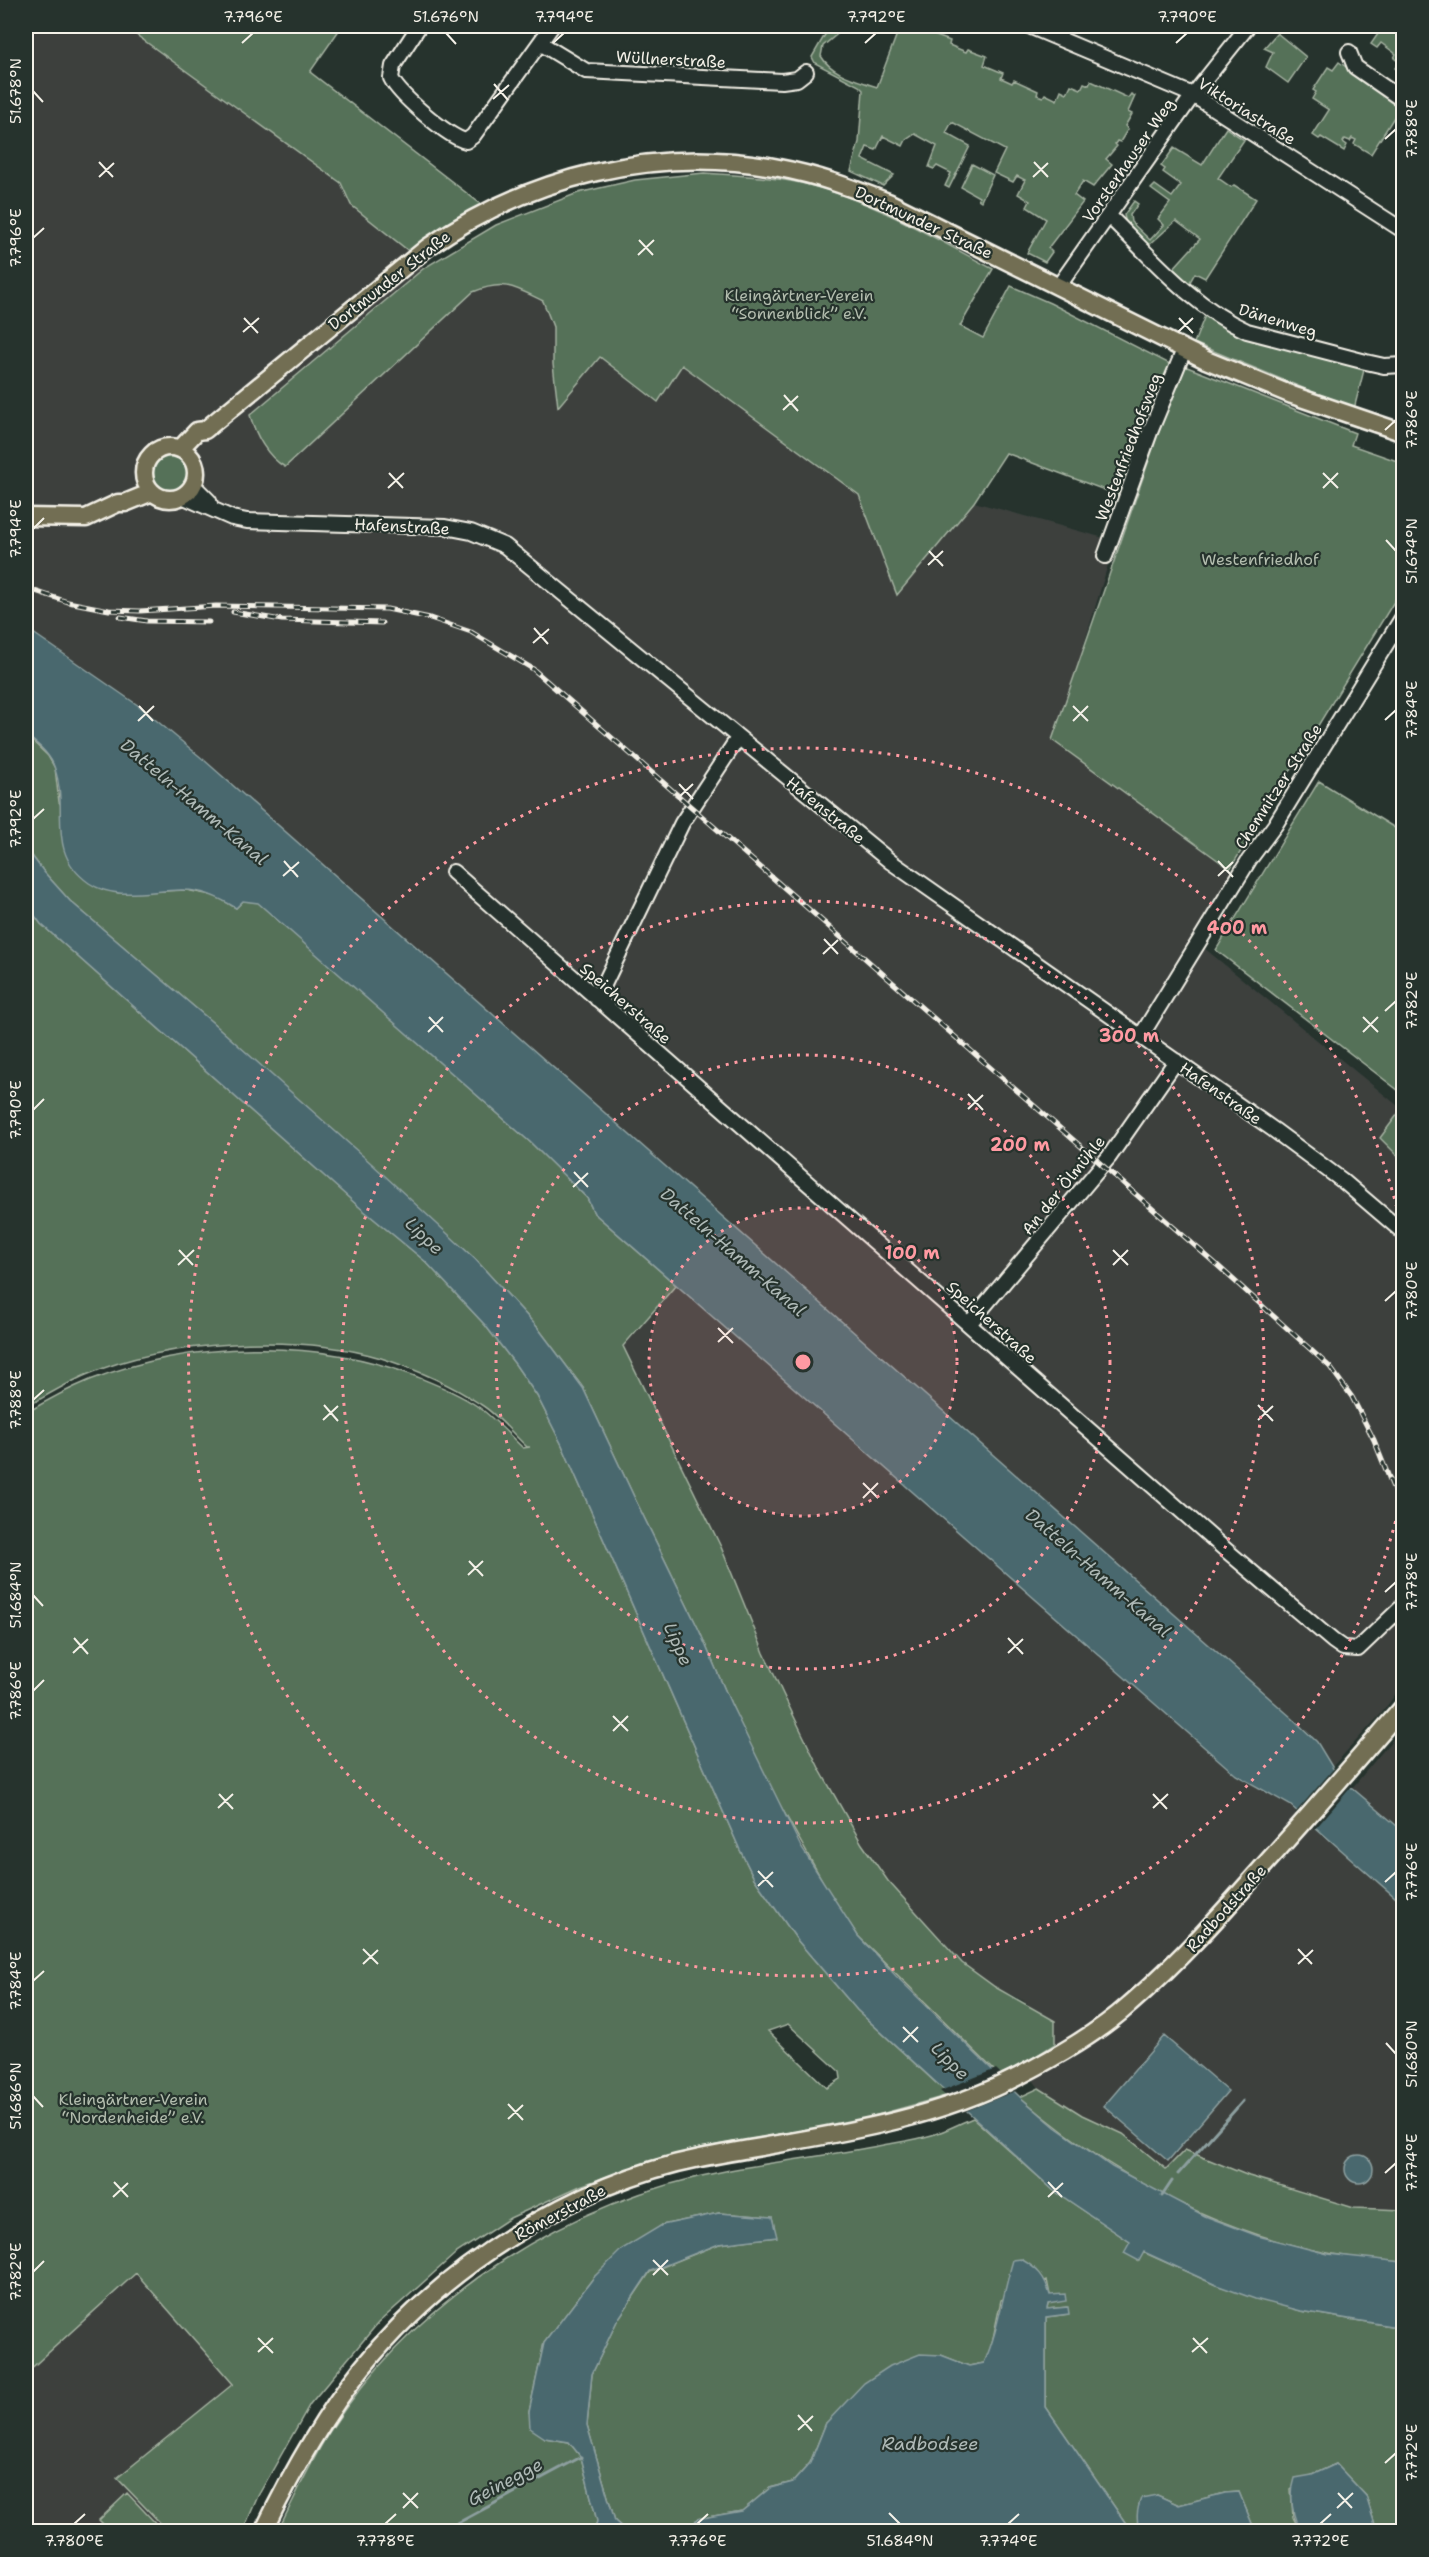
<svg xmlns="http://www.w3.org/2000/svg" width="1429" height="2557" viewBox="0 0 1429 2557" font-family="'Shantell Sans',sans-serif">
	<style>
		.built { fill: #3c413e }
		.green { fill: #557159; stroke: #a4b1a0; stroke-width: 1.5; fill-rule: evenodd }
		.water { fill: #48686e; stroke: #8d9f9f; stroke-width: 1.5 }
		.pier { fill: #26332d }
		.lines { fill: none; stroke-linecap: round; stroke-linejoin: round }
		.stream { stroke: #8d9f9f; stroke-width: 3 }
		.minor-casing { stroke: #f4f1e8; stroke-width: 18 }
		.major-casing { stroke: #f4f1e8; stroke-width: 21 }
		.minor { stroke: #26332d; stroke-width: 14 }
		.major { stroke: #726e52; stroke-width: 16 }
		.rail-casing { stroke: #f4f1e8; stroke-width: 5 }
		.rail { stroke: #26332d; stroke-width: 3; stroke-dasharray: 9; stroke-linecap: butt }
		.ticks { fill: none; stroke: #f4f1e8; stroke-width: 2 }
		.ring { fill: none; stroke: #ff9aa2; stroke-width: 3; stroke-dasharray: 3 6 }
		.labels { text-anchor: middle; stroke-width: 4.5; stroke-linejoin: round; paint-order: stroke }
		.street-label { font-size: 16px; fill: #f4f1e8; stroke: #26332d }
		.park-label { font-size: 16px; fill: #b4beaf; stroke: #26332d }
		.water-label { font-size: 18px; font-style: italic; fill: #afbab7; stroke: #26332d }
		.centre { fill: #ff9aa2; stroke: #26332d; stroke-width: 3 }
		.ring-label { font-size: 18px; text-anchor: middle; font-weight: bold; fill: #ff9aa2; stroke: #26332d; stroke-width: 4.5; stroke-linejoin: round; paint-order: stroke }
		.neatline { fill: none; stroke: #f4f1e8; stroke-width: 2 }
		.ticks-label { font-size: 15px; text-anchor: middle; fill: #f4f1e8 }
	</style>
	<rect width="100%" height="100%" fill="#26332d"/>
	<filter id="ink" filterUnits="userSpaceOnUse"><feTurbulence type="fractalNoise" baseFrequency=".0167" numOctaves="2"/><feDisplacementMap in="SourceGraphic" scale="12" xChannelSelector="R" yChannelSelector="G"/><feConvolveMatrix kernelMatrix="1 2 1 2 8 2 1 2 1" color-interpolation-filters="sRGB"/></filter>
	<g filter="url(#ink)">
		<path class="built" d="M26 26H124L341 184 351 205 410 252 424 268 460 246 624 322 859 495 897 595 974 502 1115 541 1055 741 1245 881 1204 948 1403 1110V1684L1381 1714 1332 1767 1317 1742 1266 1695 636 1143 204 760 139 706 26 628Z
			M676 1285 1236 1775 1290 1805 1403 1904V2210L1354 2208 1249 2176 1186 2150 1167 2169 1123 2134 1082 2115 1039 2088 1022 2065 1055 2044 1026 2002 995 1987 962 1963 888 1881 862 1844 820 1770 783 1694 764 1653 721 1547 623 1346Z
			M1403 1727V1831L1352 1788Z
			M135 2273 233 2384 117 2478 168 2531 26 2532V2373Z"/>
		<path class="green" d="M124 26H342L310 72 482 205 410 252 351 205 341 183Z
			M830 26H847L823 46 821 56C832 75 858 80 877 87L900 26H934L931 34 950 41 949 45 966 52 968 49 987 56 984 65 1003 73 1001 78 1012 83 1014 80 1038 91 1037 95 1043 97 1045 94 1057 100 1061 90 1067 93 1071 85 1081 89 1084 83 1089 85 1091 81 1128 98 1131 94 1135 96 1128 112 1132 114 1125 126 1128 129 1120 142 1117 141 1115 144 1117 146 1106 159 1112 164 1093 187 1083 181 1074 195 1083 202 1048 248 1052 252 1045 262 1027 253 1046 219 1027 207 1030 201 1018 194 1025 180 1017 176 1013 182 994 173 1005 150 952 122 946 133 970 146 949 188 945 186 951 173 937 166 934 169 929 167 937 146 915 134 906 140 903 146 883 136 876 150 867 147 862 159 894 175 883 186 851 171 859 142 863 90 859 86 815 63 812 57Z
			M1367 26H1403V64L1399 71 1395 68 1399 62 1394 58 1396 54 1381 43 1377 48 1371 44 1378 34Z
			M1277 33 1306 57 1288 83 1266 67 1273 52 1264 48Z
			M1339 62 1401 106 1371 154 1354 144 1356 140 1352 138 1350 141 1345 139 1343 142 1347 145 1344 151 1321 137 1319 139 1313 135 1329 110 1312 99 1316 92 1313 90 1328 67 1333 70Z
			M1226 128 1244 140 1218 178 1231 187 1234 185 1256 199 1205 278 1195 273 1190 282 1199 288 1197 293 1172 270 1200 239 1176 221 1148 246 1126 224 1124 215 1134 201 1138 204 1130 215 1131 222 1150 240 1164 225 1158 219 1170 203 1151 189 1155 185 1172 197 1181 185 1163 172 1165 169 1161 166 1174 148 1202 165Z
			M972 164 993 175 981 201 978 199 979 197 961 187Z
			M704 173C735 175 766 176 796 182 866 196 930 236 993 269L960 326 983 338 1011 286 1050 303 1172 365 1126 498 1006 453 974 502 897 595 859 495 682 365 658 402 600 357 558 407 553 364V327L543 301C515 287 504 279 473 292L285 467C267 457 255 434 250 415L424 268 496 225 578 193 635 180Z
			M1206 313 1365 366 1354 409 1194 343Z
			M1182 365 1355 433 1351 445 1403 463V587L1230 869 1052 740Z
			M153 473a17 17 0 1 1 34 0a17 17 0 1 1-34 0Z
			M26 735 48 756 55 768 59 802 118 893 186 890 216 896 236 908 243 901 258 902 530 1142 587 1198 594 1213 676 1285 623 1346 721 1547 764 1653 783 1694 820 1770 862 1844 888 1881 962 1963 995 1987 1055 2021V2044L1022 2065 999 2075 858 1936 831 1896 770 1787 731 1704 699 1630 636 1501 583 1388 538 1328 475 1259 212 1022 70 901 44 872 26 848Z
			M1319 781 1403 833V1094L1216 950Z
			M26 904 41 924 357 1205 426 1262 485 1325 515 1364 537 1396 562 1445 740 1850 754 1878 798 1941 857 2010 949 2095 852 2122 700 2148 657 2159 580 2186 510 2218 455 2254 378 2323 310 2404 258 2496 243 2531H168L117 2478 233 2384 136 2273 26 2373V1413C46 1401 68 1389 90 1380 191 1341 314 1337 415 1376 437 1385 460 1394 480 1408 495 1419 509 1435 523 1448L530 1447H527C512 1433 497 1414 480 1404 450 1384 415 1369 381 1358 296 1333 168 1340 86 1375 65 1384 46 1396 26 1407ZM788 2024 840 2072 841 2079 827 2088 768 2031Z
			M1403 1107V1161L1380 1138Z
			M1039 2088 1082 2115 1123 2134 1166 2169 1185 2150 1249 2176 1354 2208 1403 2210V2262C1260 2255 1128 2190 1020 2097Z
			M973 2118 1053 2190 1130 2242 1138 2261 1143 2252 1216 2285 1301 2311 1403 2328V2531H1377L1366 2496 1336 2464 1312 2475 1291 2489 1293 2517 1300 2531H1255L1239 2492 1225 2493 1179 2505 1157 2495 1139 2528 1141 2531H1131L1046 2407V2317L1068 2314 1067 2307 1047 2309 1050 2295 1047 2280 1001 2300 991 2348 984 2363 969 2366 941 2355 826 2423 810 2463 793 2482 770 2488 742 2511 697 2519 689 2531H626L615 2521 587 2425 592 2374 617 2321 650 2272 719 2244 776 2237 772 2217 719 2213 662 2225 594 2277 544 2343 529 2412 545 2438 569 2442 581 2457 597 2521 595 2531 277 2532C295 2498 310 2462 330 2431 420 2293 570 2200 730 2170 781 2161 832 2155 883 2145 899 2142 916 2140 932 2135 946 2131 960 2123 973 2118Z
			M127 2493 163 2531H110L99 2520Z"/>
		<path class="water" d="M26 628 139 706 204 760 1292 1718 1317 1742 1343 1785 1352 1788 1403 1831V1904L1290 1805 1236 1775 594 1213 587 1198 530 1142 258 903 243 901 236 908C220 898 203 890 184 890 154 889 117 902 89 883 45 852 69 810 55 769 51 754 37 744 26 735Z
			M26 848 44 872 70 901 212 1022 372 1164 475 1259 538 1328 583 1388 636 1501 699 1630 731 1704 801 1847 858 1936 896 1976 1020 2097 1055 2127 1112 2167 1205 2216 1258 2236 1328 2254 1403 2262V2328L1301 2311 1255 2299 1216 2285 1144 2252 1139 2261 1124 2253 1130 2242 1053 2190 857 2010 798 1941 754 1878 740 1850 562 1445 537 1396 515 1364 485 1325 426 1262 357 1205 41 924 26 904Z
			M1164 2036 1228 2091 1168 2161 1104 2106Z
			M1345 2169a14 14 0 1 1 28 0a14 14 0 1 1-28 0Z
			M719 2213 772 2217 777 2237 719 2244 650 2271 617 2321 592 2374 587 2425 615 2521 626 2531H595L597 2521 581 2457 569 2442 545 2438 530 2428 529 2412 544 2343 594 2277 622 2249 662 2225Z
			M1021 2259C1038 2269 1045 2276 1050 2295L1065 2294 1066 2301 1048 2304 1047 2309 1068 2307 1069 2314 1046 2317V2407L1131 2531H689L697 2519 742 2511 770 2488 793 2482 810 2463 826 2423 864 2383 890 2366 920 2354 941 2355 969 2366 984 2363C998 2332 1003 2293 1013 2260Z
			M1336 2464 1366 2496 1377 2531H1300C1292 2514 1289 2496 1295 2478L1312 2475Z
			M1239 2492 1255 2531 1141 2532C1135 2520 1137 2510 1141 2498L1157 2495 1179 2505 1225 2493Z"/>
		<path class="pier" d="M1335 1767 1345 1782 1353 1785 1315 1829 1295 1813Z
			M996 2069 1018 2090 964 2112 940 2091Z"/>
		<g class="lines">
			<path class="stream" d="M1178 2174 1243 2101
				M1162 2196 1172 2181
				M441 2532 581 2457"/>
			<g class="minor-casing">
				<path id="minor" d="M419 26 393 66 391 78C399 95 448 137 466 141L473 136 552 26
					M1029 26 1193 95 1404 231
					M540 43 586 71 782 81 797 79 806 72
					M1349 52 1355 67 1404 101
					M1109 216C1151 257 1193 307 1247 331L1366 362 1384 366 1404 365
					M1058 287 1193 95 1248 26
					M193 485 209 501 211 507
					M182 496 232 518 247 521 445 527 471 532 505 546 891 862 1274 1130 1343 1181 1404 1233
					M1105 556 1150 432 1184 350
					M453 872 1227 1551 1333 1641 1343 1648 1358 1649 1404 1605
					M597 999 682 823 738 738
					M1141 1036 1249 860 1275 825 1404 615
					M969 1324 1109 1157 1176 1061"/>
			</g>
			<g class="major-casing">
				<path id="major" d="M144 473a26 26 0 1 1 52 0a26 26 0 1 1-52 0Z
					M180 449 197 431 205 430 428 247C529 176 657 145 779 168 817 175 852 188 888 202L1206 360 1292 395 1404 433
					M26 517 86 518 118 503H125L152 492
					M263 2532C291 2474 322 2418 362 2368 442 2268 574 2183 700 2158 807 2137 920 2127 1019 2076 1057 2056 1098 2033 1130 2004 1180 1961 1224 1911 1268 1861 1314 1810 1359 1758 1404 1706"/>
			</g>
			<use href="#minor" class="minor"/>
			<use href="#major" class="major"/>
			<g class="rail-casing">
				<path id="rail" d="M26 588 68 602 109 610 140 611 216 606 387 609 430 618 471 632 533 669 1217 1265 1330 1367 1352 1397 1374 1440 1404 1515
					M233 612 282 620 382 623
					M120 617 147 621 209 622"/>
			</g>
			<use href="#rail" class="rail"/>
		</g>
	</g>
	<path class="ticks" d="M446 33 456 44M242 43 253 33M553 43 564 33M865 43 876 33M1176 43 1187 33M494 84 508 100M33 91 43 102M493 99 509 85M1385 139 1396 129M99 162 113 177M1034 162 1048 177M99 177 114 163M1033 177 1048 163M33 238 44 228M639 240 653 255M638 255 654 240M244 318 258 333M1179 318 1193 333M243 332 259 318M1178 332 1193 318M784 395 798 411M783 410 798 396M1385 430 1396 420M389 473 403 488M1323 473 1338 488M388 488 404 473M1323 488 1338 473M33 529 44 518M1386 540 1396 551M929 551 943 566M928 565 943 551M534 628 548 644M533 643 549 629M139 706 153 721M1073 706 1088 721M1385 720 1396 710M138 721 154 706M1073 721 1088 706M679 784 693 799M678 798 693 784M33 819 44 809M284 861 298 877M1218 861 1233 877M283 876 299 862M1218 876 1233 862M824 939 838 954M823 954 838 940M1385 1011 1396 1001M429 1017 443 1032M1363 1017 1378 1032M428 1032 443 1017M1363 1032 1378 1017M968 1094 983 1110M968 1109 983 1095M33 1110 44 1099M574 1172 588 1187M573 1187 588 1173M179 1250 193 1265M1113 1250 1128 1265M178 1265 194 1250M1113 1265 1128 1250M1385 1301 1396 1291M718 1328 733 1343M718 1342 733 1328M33 1400 44 1390M324 1405 338 1421M1258 1405 1273 1421M323 1420 338 1406M1258 1420 1273 1406M863 1483 878 1498M863 1498 878 1483M469 1561 483 1576M468 1575 483 1561M1385 1592 1396 1582M33 1595 43 1606M74 1638 88 1654M1008 1638 1023 1654M73 1653 88 1639M1008 1653 1023 1639M33 1691 44 1680M613 1716 628 1731M613 1731 628 1716M219 1794 233 1809M1153 1794 1167 1809M218 1808 233 1794M1153 1808 1168 1794M758 1871 773 1887M1385 1882 1396 1872M758 1886 773 1872M363 1949 378 1964M1298 1949 1312 1964M363 1964 378 1950M1298 1964 1313 1950M33 1981 44 1971M903 2027 918 2042M903 2042 918 2027M1386 2043 1396 2054M33 2096 43 2107M508 2104 523 2120M508 2119 523 2105M1385 2173 1396 2163M114 2182 128 2197M1048 2182 1062 2197M113 2197 128 2183M1048 2197 1063 2183M653 2260 668 2275M33 2272 44 2261M653 2275 668 2260M258 2338 273 2353M1193 2338 1207 2353M258 2352 273 2338M1192 2352 1208 2338M798 2415 812 2431M798 2430 813 2416M1385 2463 1396 2453M403 2493 418 2508M1338 2493 1352 2508M403 2508 418 2493M1337 2508 1353 2493M889 2513 900 2524M74 2524 85 2514M385 2524 396 2514M697 2524 708 2514M1008 2524 1019 2514M1320 2524 1331 2514"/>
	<circle cx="803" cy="1362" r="154" fill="#ff9aa2" fill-opacity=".12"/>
	<g class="ring">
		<circle cx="803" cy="1362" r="154"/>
		<circle cx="803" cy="1362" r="307"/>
		<circle cx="803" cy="1362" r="461"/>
		<path d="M1402 1495A614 614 0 1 1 1402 1229"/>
	</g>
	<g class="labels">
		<g class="street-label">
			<text transform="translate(671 59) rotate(3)" y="6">Wüllnerstraße</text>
			<text transform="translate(1247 111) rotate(32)" y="6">Viktoriastraße</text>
			<text transform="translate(1128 160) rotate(-55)" y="6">Vorsterhauser Weg</text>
			<text transform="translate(924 222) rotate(25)" y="6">Dortmunder Straße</text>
			<text transform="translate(389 280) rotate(-38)" y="6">Dortmunder Straße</text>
			<text transform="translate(1278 320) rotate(17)" y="6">Dänenweg</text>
			<text transform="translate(1128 447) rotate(-69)" y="6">Westenfriedhofsweg</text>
			<text transform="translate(402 526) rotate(3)" y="6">Hafenstraße</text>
			<text transform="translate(1278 786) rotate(-57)" y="6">Chemnitzer Straße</text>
			<text transform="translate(826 810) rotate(39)" y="6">Hafenstraße</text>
			<text transform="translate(626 1003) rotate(41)" y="6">Speicherstraße</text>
			<text transform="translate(1221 1093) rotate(35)" y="6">Hafenstraße</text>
			<text transform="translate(1063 1185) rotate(-51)" y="6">An der Ölmühle</text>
			<text transform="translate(992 1322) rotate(42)" y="6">Speicherstraße</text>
			<text transform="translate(1226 1908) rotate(-48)" y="6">Radbodstraße</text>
			<text transform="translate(560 2212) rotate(-28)" y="6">Römerstraße</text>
		</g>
		<g class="park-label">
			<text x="799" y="301">Kleingärtner-Verein<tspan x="799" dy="18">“Sonnenblick” e.V.</tspan></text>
			<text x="1260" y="565">Westenfriedhof</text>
			<text x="133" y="2105">Kleingärtner-Verein<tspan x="133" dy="18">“Nordenheide” e.V.</tspan></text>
		</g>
		<g class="water-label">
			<text transform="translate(194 802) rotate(40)" y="6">Datteln-Hamm-Kanal</text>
			<text transform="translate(424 1236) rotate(44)" y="6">Lippe</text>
			<text transform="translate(733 1252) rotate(41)" y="6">Datteln-Hamm-Kanal</text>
			<text transform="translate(1098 1573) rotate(41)" y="6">Datteln-Hamm-Kanal</text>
			<text transform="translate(678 1644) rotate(66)" y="6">Lippe</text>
			<text transform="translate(950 2061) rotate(45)" y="6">Lippe</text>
			<text x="930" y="2450">Radbodsee</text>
			<text transform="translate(505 2482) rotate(-28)" y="6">Geinegge</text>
		</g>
	</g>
	<circle cx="803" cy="1362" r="9" class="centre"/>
	<g class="ring-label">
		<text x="1237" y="934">400 m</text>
		<text x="1129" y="1042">300 m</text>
		<text x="1020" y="1151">200 m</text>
		<text x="912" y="1259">100 m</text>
	</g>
	<rect width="1429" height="2557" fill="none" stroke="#26332d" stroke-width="66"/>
	<rect x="33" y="33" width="1363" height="2491" class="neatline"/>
	<g class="ticks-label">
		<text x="253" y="22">7.796°E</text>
		<text x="446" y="22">51.676°N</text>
		<text x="564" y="22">7.794°E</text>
		<text x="876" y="22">7.792°E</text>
		<text x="1187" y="22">7.790°E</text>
		<text transform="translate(16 91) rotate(-90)" y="5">51.678°N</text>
		<text transform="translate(1412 129) rotate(-90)" y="5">7.788°E</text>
		<text transform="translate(16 238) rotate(-90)" y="5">7.796°E</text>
		<text transform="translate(1412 420) rotate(-90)" y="5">7.786°E</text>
		<text transform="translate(16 529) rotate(-90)" y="5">7.794°E</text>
		<text transform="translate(1412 551) rotate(-90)" y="5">51.674°N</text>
		<text transform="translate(1412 710) rotate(-90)" y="5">7.784°E</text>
		<text transform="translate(16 819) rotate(-90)" y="5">7.792°E</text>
		<text transform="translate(1412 1001) rotate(-90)" y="5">7.782°E</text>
		<text transform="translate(16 1110) rotate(-90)" y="5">7.790°E</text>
		<text transform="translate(1412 1291) rotate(-90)" y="5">7.780°E</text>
		<text transform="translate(16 1400) rotate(-90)" y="5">7.788°E</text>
		<text transform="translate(1412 1582) rotate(-90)" y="5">7.778°E</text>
		<text transform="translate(16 1595) rotate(-90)" y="5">51.684°N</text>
		<text transform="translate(16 1691) rotate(-90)" y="5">7.786°E</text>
		<text transform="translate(1412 1872) rotate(-90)" y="5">7.776°E</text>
		<text transform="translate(16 1981) rotate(-90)" y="5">7.784°E</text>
		<text transform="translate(1412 2054) rotate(-90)" y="5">51.680°N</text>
		<text transform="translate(16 2096) rotate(-90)" y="5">51.686°N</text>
		<text transform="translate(1412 2163) rotate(-90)" y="5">7.774°E</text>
		<text transform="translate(16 2272) rotate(-90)" y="5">7.782°E</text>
		<text transform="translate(1412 2453) rotate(-90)" y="5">7.772°E</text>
		<text x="74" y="2546">7.780°E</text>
		<text x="385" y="2546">7.778°E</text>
		<text x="697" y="2546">7.776°E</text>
		<text x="900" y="2546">51.684°N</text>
		<text x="1008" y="2546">7.774°E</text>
		<text x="1320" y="2546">7.772°E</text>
	</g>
</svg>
